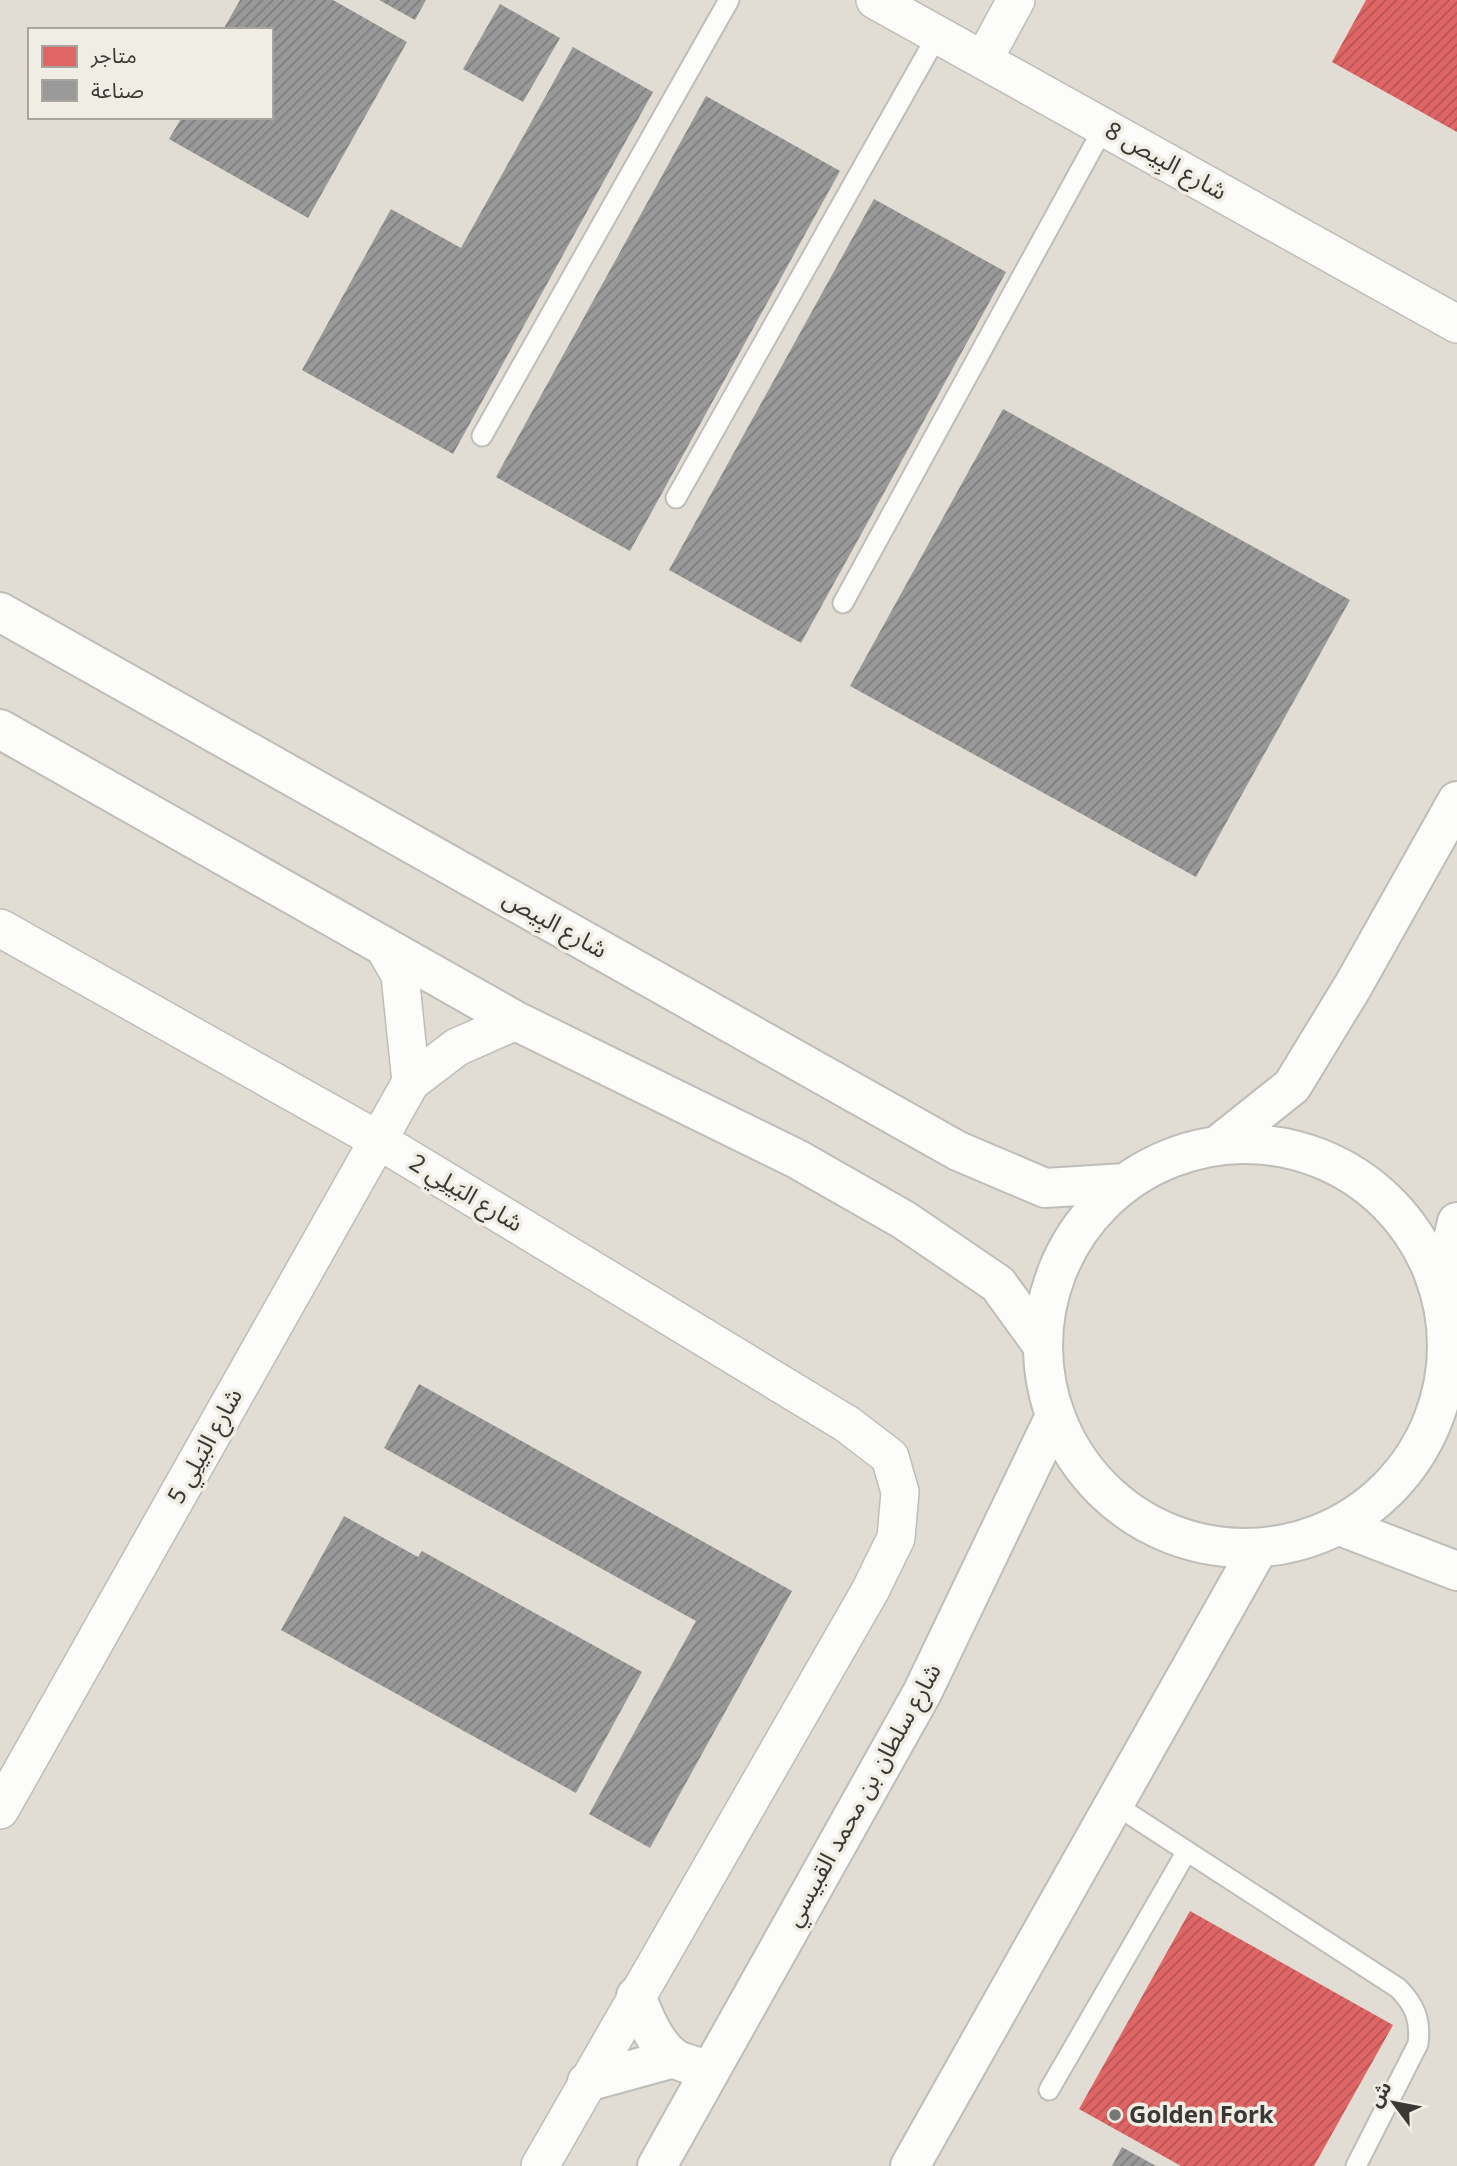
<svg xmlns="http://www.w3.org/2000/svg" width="1457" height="2166" viewBox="0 0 1457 2166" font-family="'Noto Sans','Noto Sans Arabic',sans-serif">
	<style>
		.built { fill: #e1ddd4; fill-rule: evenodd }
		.shops { fill: url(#shops-hatch) }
		.industry { fill: url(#industry-hatch) }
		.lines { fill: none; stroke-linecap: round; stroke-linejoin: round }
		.lane-casing { stroke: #bebdb9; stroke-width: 23 }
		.street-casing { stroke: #bebdb9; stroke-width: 40 }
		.secondary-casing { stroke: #bebdb9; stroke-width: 42 }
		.lane { stroke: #fcfcfb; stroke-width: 19 }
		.street { stroke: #fcfcfb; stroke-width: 37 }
		.secondary { stroke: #fcfcfb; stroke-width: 38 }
		.poi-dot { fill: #787773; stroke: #f0ede4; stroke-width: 2.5 }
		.labels { text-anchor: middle; stroke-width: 7; stroke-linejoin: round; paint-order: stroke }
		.street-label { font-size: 24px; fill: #393834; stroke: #f0ede4 }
		.poi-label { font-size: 24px; font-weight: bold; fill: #393834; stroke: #f0ede4; text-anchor: start }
	</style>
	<defs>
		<pattern id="shops-hatch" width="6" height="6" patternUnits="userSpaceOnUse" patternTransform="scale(1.75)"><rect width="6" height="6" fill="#e06666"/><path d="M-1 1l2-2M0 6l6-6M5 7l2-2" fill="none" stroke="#b75555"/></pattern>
		<pattern id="industry-hatch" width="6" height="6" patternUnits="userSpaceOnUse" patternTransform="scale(1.75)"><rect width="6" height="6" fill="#999"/><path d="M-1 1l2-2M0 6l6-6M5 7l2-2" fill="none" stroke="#7e7e7e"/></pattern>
	</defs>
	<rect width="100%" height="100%" fill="#edece7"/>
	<path class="built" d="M0 0H1457V2166H0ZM30 30H271V117H30Z"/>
	<path class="shops" d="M1366 0H1457V132L1332 62Z
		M1190 1911 1393 2025 1314 2166H1181L1079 2109Z"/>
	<path class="industry" d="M240 0H333L407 42 308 218 169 139 182 117H271V30H223Z
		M379 0H426L415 20Z
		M500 4 560 38 523 102 463 69Z
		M573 47 653 92 453 454 302 370 391 209 461 248Z
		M706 96 840 171 630 551 496 477Z
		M874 199 1006 272 801 643 669 570Z
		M1003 409 1350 600 1196 877 850 686Z
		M419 1384 792 1591 650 1848 589 1814 696 1621 384 1448Z
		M344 1516 418 1557 422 1551 642 1672 576 1793 281 1630Z
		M1122 2147 1156 2166H1112Z"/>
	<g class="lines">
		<g class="lane-casing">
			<path id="lane" d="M482 436 729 0
				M676 498 938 34
				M843 603 1104 127
				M1114 1804 1398 1988C1415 2005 1421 2020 1418 2044L1356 2166
				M1049 2090 1187 1851"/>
		</g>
		<g class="street-casing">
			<path id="street" d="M875 0 1457 324
				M984 59 1016 0
				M0 928 378 1140 847 1424 890 1457 900 1492 896 1538 870 1591 540 2166
				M384 947 400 975 411 1082
				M0 1810 411 1082 457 1047 516 1021"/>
		</g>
		<g class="secondary-casing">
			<path id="secondary" d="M0 612 958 1151 1045 1188 1125 1183
				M0 729 516 1021 797 1159 904 1220 998 1284 1043 1346
				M1043 1346a202 202 0 1 1 404 0a202 202 0 1 1-404 0Z
				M1218 1145 1292 1086 1353 986 1457 801
				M1441 1290 1457 1222
				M1340 1526 1457 1571
				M636 1996C644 2016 655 2045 674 2058 683 2064 700 2067 711 2070
				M587 2082 674 2058
				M657 2166 922 1693 1055 1416
				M910 2166 1258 1549"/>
		</g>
		<use href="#lane" class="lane"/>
		<use href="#street" class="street"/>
		<use href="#secondary" class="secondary"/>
	</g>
	<circle class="poi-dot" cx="1115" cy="2115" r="7"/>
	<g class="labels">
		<g class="street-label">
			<text transform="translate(1166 161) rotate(29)" y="8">شارع البِيص 8</text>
			<text transform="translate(555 924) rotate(29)" y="8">شارع البِيص</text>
			<text transform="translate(466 1193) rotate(31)" y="8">شارع البَيلِي 2</text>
			<text transform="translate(205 1446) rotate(-61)" y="8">شارع البَيلِي 5</text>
			<text transform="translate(863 1795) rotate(-61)" y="8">شارع سلطان بن محمد القبيسي</text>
		</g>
		<g class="poi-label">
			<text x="1129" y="2123">Golden Fork</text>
		</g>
	</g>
	<rect x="28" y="28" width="245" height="91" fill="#f0ede4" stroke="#a7a59e" stroke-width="2"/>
	<rect x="42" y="46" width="35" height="21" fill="#e06666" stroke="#a7a59e" stroke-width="2"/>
	<text x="91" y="63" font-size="21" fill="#393834">متاجر</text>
	<rect x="42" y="80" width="35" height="21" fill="#999999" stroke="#a7a59e" stroke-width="2"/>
	<text x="91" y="98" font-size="21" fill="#393834">صناعة</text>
	<g transform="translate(1394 2103) rotate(302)" stroke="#f0ede4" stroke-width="5" paint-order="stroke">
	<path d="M0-5L12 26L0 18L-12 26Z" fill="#393834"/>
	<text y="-10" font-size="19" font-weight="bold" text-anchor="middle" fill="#393834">ش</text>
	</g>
</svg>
